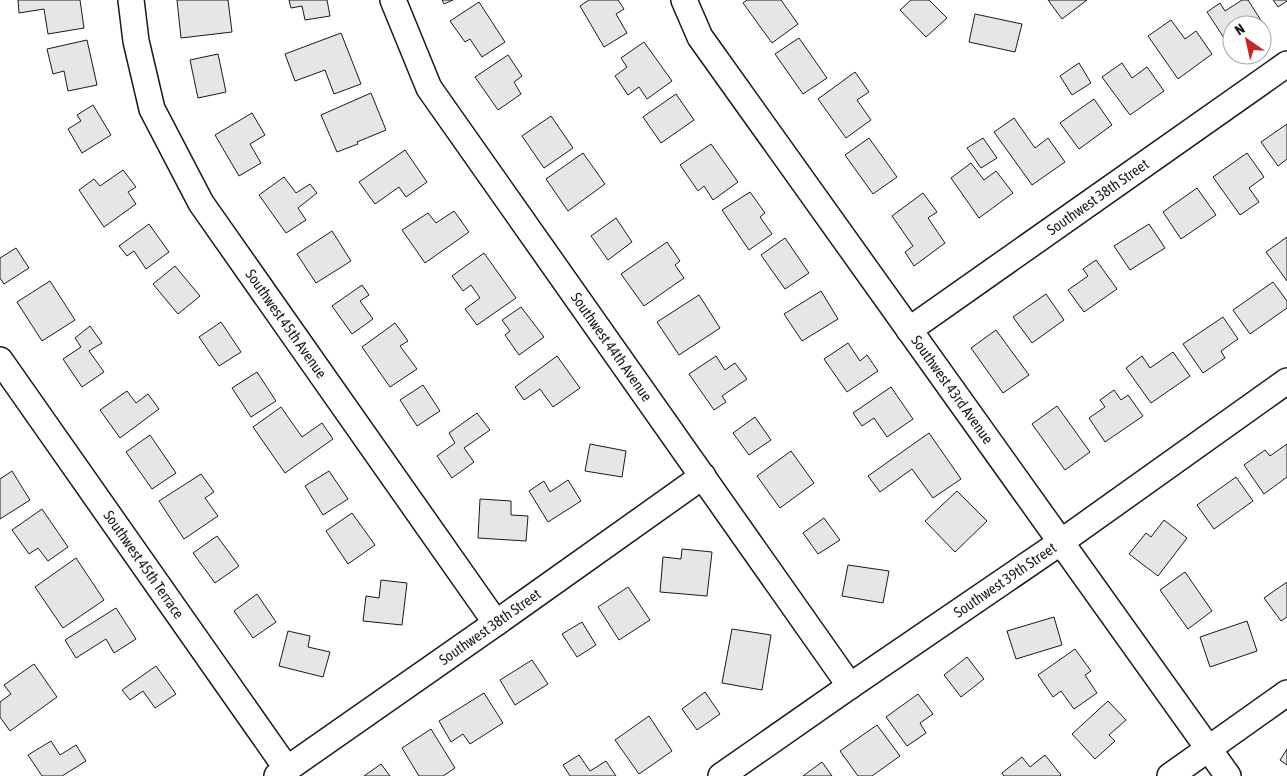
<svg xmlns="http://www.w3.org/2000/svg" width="1287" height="776" viewBox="0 0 1287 776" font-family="'Asap Condensed',sans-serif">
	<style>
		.building { fill: #e6e6e6; stroke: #1a1a1a }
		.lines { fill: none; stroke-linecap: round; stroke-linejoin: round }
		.minor-casing { stroke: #1a1a1a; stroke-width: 28 }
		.minor { stroke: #fff; stroke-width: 25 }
		.labels { text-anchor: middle; stroke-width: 4; stroke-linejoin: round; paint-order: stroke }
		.street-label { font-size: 15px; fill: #1a1a1a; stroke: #fff }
	</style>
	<rect width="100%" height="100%" fill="#fff"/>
	<path class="building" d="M18 0H80L84 28 48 34 44 9 19 13Z
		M177 0H228L232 32 181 38Z
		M289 0H327L330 16 305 20 302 6 291 8Z
		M442 0H453L444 4Z
		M589 0H618L624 9 616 14 627 33 604 47 580 6Z
		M747 0H781L798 24 772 43 743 3Z
		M911 0H929L947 18 926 37 900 10Z
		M1048 0H1087L1062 19Z
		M1242 0H1248L1262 22 1257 25H1232V41L1228 44 1207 12 1220 3 1225 11Z
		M1273 0H1287V1L1278 7Z
		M479 2 505 42 482 57 470 39 465 42 450 21Z
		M975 14 1022 24 1015 52 969 42Z
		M1171 20 1185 39 1196 31 1212 54 1178 79 1148 36Z
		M341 33 361 84 334 94 325 70 295 81 285 54Z
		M799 38 827 78 803 94 775 54Z
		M87 40 97 85 68 91 64 71 53 74 47 49Z
		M644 42 672 81 647 99 639 87 628 95 615 76 627 67 621 58Z
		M218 54 226 92 198 98 190 60Z
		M508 55 522 76 514 82 521 94 498 110 475 77Z
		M1079 63 1091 83 1072 95 1060 76Z
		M1122 63 1132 78 1147 67 1164 91 1130 115 1102 77Z
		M855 72 869 92 857 100 871 120 846 138 818 99Z
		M371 93 386 130 357 142 358 144 337 152 321 115Z
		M676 94 694 120 661 143 643 117Z
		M1094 99 1112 125 1079 149 1060 123Z
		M93 105 111 135 82 153 68 129 81 121 77 115Z
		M252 113 265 135 250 144 261 163 239 176 215 135Z
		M551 116 573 148 544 168 522 136Z
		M1014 118 1035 148 1048 138 1065 162 1032 185 994 132Z
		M1287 124V159L1278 166 1261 142Z
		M869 138 897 177 873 194 845 155Z
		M983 138 997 158 981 168 967 148Z
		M711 144 738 182 713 200 704 186 698 191 680 165Z
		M405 150 427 182 406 197 399 187 375 204 359 182Z
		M583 153 605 184 568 211 546 179Z
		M1247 153 1264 177 1249 188 1259 202 1240 215 1213 177Z
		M971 163 984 180 996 171 1013 193 979 218 951 178Z
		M123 170 136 187 128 192 136 204 104 227 79 190 94 179 100 186Z
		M284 177 296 193 310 184 317 193 298 208 306 220 286 233 259 195Z
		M1197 188 1216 215 1181 239 1163 212Z
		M750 192 765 213 760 217 772 234 749 250 722 210Z
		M923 193 937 212 928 218 945 243 914 266 905 252 913 246 892 216Z
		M454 211 469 232 425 263 402 230 428 213 436 223Z
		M616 218 632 242 608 260 591 236Z
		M149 224 169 252 146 269 134 251 127 256 119 246Z
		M1149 224 1165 248 1130 270 1114 246Z
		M332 231 351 261 316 283 297 254Z
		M1287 237V281L1266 252Z
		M785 238 809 273 785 289 761 255Z
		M667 242 680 261 675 265 684 278 644 306 621 274Z
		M16 248 29 268 4 284 0 278V258Z
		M484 253 516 298 477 325 465 309 480 298 471 285 463 291 452 276Z
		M1096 260 1117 289 1084 312 1068 290 1088 276 1083 269Z
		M175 266 200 296 178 314 153 284Z
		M50 281 75 320 42 341 17 302Z
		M1273 282 1287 301V308L1250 334 1233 310Z
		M362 285 369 295 360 301 373 319 352 334 332 306Z
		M821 291 838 319 802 341 784 314Z
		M1046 294 1064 320 1032 343 1013 317Z
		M699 295 720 328 679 355 657 322Z
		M521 307 544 337 519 355 505 335 510 331 502 320Z
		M1223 317 1238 339 1221 351 1225 358 1203 373 1183 344Z
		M221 322 241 352 219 366 199 337Z
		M395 323 408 341 400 346 417 369 390 387 362 347Z
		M90 326 102 343 89 351 104 372 82 387 63 359 81 347 75 338Z
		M996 330 1029 375 1003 393 971 348Z
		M848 343 860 361 867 355 878 371 847 392 824 359Z
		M1173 352 1190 376 1151 403 1126 368 1142 356 1150 368Z
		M557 356 580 388 553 407 540 389 524 400 515 387Z
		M716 356 725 370 735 363 747 379 722 396 726 402 714 410 689 374Z
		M257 372 276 401 251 417 232 388Z
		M423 385 440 411 417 426 400 400Z
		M891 387 913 419 887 437 874 418 862 426 853 413Z
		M1114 390 1121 400 1128 395 1143 416 1105 442 1089 418 1105 407 1100 400Z
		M127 391 136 403 148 394 159 409 120 438 100 410Z
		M1057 406 1090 452 1065 470 1032 424Z
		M281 407 302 437 322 423 333 439 285 473 253 427Z
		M477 413 490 430 464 448 474 462 452 478 437 456 455 443 449 433Z
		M755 417 771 440 749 455 733 433Z
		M929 433 961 479 933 498 912 469 880 492 868 476Z
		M150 435 176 473 152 489 126 452Z
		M590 444 626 451 622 477 585 471Z
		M1287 444V477L1264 494 1244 465 1265 450 1270 456Z
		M791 451 814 483 780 508 757 476Z
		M12 471 30 500 0 519V479Z
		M329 471 348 499 323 515 305 486Z
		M201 474 214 492 205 498 218 516 184 539 159 501Z
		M1236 477 1253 501 1214 529 1197 505Z
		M568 480 581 501 548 522 529 491 544 481 550 492Z
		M957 491 987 521 955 552 925 521Z
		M480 499 511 501V515L528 516 526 541 478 538Z
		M42 509 68 547 48 561 38 548 29 554 12 530Z
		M352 513 375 545 348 564 326 531Z
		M824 518 840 540 818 554 803 533Z
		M1164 520 1187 538 1158 576 1129 554 1146 533 1151 537Z
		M217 536 239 566 215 583 193 553Z
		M682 549 712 552 707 596 660 592 663 557 681 559Z
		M76 558 104 600 63 628 35 587Z
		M848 565 889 571 883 603 842 596Z
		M1185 572 1212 611 1188 629 1160 590Z
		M381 580 407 583 402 625 363 621 366 596 379 598Z
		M1287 582V617L1281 621 1264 598Z
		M628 587 650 620 619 640 598 607Z
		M257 594 276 622 253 638 234 611Z
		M116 608 136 639 114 653 106 639 76 658 65 640Z
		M1054 617 1062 645 1016 659 1007 631Z
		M1247 621 1257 651 1210 667 1200 637Z
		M582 622 596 645 577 657 562 634Z
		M732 629 771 635 762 690 722 683Z
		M288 631 310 636 308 647 330 652 323 677 279 666Z
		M1075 649 1091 671 1085 675 1097 693 1074 709 1061 691 1053 697 1038 675Z
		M967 657 984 679 961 697 944 675Z
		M532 660 548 684 515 705 500 680Z
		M34 664 57 697 10 731 0 717V702L11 694 4 685Z
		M156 666 176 694 155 708 143 691 130 700 122 690Z
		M705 692 720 714 697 730 682 709Z
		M484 693 503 723 470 744 463 734 451 742 439 721Z
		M918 694 933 714 920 723 926 733 907 746 886 717Z
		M1108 701 1126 720 1109 735 1115 741 1095 759 1072 734Z
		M649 716 672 751 639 774 615 740Z
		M877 725 900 756 872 776H858L840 751Z
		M431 729 455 768 443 776H419L402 748Z
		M51 741 60 755 76 745 86 761 62 776H42L28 755Z
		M1287 749V765L1280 760Z
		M579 755 590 771 606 761 616 776H570L563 765Z
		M1045 755 1061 775 1060 776H1004L1002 773 1022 757 1030 767Z
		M822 762 832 776H803Z
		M381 764 390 776H364Z"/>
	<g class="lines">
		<g class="minor-casing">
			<g id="minor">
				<path id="s1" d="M131 0 136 41 152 109 201 203 496 623"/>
				<path id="s2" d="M393 0 429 88 850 686"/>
				<path id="s3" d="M684 0 700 37 1228 776"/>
				<path id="s4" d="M909 330 1287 64"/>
				<path id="s5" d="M0 360 287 769"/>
				<path id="s6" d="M277 776 496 623 703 476"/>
				<path id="s7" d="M721 776 850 686 1061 542 1287 381"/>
				<path d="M1170 776 1287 693"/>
			</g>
		</g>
		<use href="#minor" class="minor"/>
	</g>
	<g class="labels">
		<g class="street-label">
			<text dy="5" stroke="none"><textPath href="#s4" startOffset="231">Southwest 38th Street</textPath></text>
			<text dy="5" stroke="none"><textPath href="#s1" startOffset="365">Southwest 45th Avenue</textPath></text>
			<text dy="5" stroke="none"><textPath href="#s2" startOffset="412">Southwest 44th Avenue</textPath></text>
			<text dy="5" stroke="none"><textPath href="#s3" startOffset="474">Southwest 43rd Avenue</textPath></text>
			<text dy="5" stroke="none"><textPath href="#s5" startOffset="250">Southwest 45th Terrace</textPath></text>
			<text dy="5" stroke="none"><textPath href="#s7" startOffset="345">Southwest 39th Street</textPath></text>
			<text dy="5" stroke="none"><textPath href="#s6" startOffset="260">Southwest 38th Street</textPath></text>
		</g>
	</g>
	<g transform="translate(1247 40) rotate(326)"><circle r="24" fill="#ffffff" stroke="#a3a3a3"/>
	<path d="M0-4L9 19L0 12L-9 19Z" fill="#c62828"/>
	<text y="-8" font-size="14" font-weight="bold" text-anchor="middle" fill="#1a1a1a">N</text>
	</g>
</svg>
